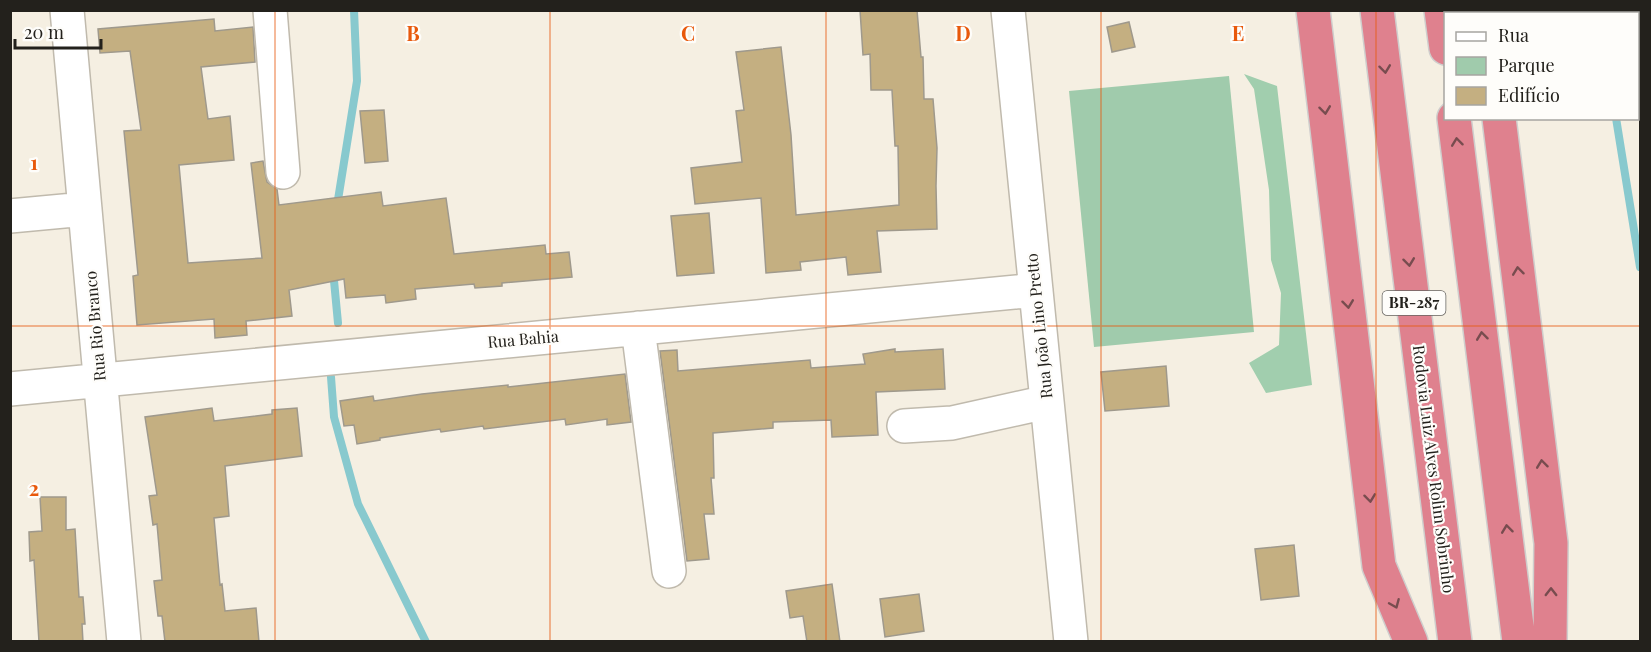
<svg xmlns="http://www.w3.org/2000/svg" width="1651" height="652" viewBox="0 0 1651 652" font-family="'Playfair Display',serif">
	<style>
		.green { fill: #a0cbac }
		.forest { fill: #a1ceae }
		.lines { fill: none; stroke-linecap: round; stroke-linejoin: round }
		.stream { stroke: #88c9ce; stroke-width: 8 }
		.building { fill: #c4af81; stroke: #9f998c; stroke-width: 1.5 }
		.minor-casing { stroke: #c0baad; stroke-width: 36 }
		.highway-casing { stroke: #cfcecd; stroke-width: 36 }
		.minor { stroke: #fff; stroke-width: 33 }
		.highway { stroke: #df818e; stroke-width: 33 }
		.oneway { stroke: #784c4f }
		.grid { fill: none; stroke: #e8590c; stroke-width: 1.5; stroke-opacity: 0.55 }
		.labels { text-anchor: middle; stroke-width: 4.5; stroke-linejoin: round; paint-order: stroke }
		.shield { fill: #fefdfa; stroke: #65635f; stroke-width: 1.5 }
		.shield-label { font-size: 15px; font-weight: bold; fill: #23211c }
		.street-label { font-size: 16px; fill: #23211c; stroke: #fefdfa }
		.grid-label { font-size: 20px; text-anchor: middle; font-weight: bold; fill: #e8590c; stroke: #fefdfa; stroke-width: 4.5; stroke-linejoin: round; paint-order: stroke }
	</style>
	<rect width="100%" height="100%" fill="#f5efe2"/>
	<path class="green" d="M1229 76 1254 332 1094 347 1069 91Z"/>
	<path class="forest" d="M1244 74 1277 86 1312 385 1266 393 1249 363 1279 345 1281 293 1271 260 1269 190 1254 89Z"/>
	<g class="lines">
		<path class="stream" d="M1599 10 1600 14
			M1616 118 1640 267
			M337 206 357 81 354 10
			M333 270 338 323
			M331 377 334 417 358 504 426 642"/>
	</g>
	<path class="building" d="M860 10H917L921 57H923L924 99H933L937 148 936 186 937 229 877 231 881 272 848 275 846 257 800 262 801 270 766 273 761 198 695 204 691 168 742 162 736 111 744 110 736 52 781 47 791 135 796 215 899 205 898 146H895L892 90H871L870 54 863 55Z
		M214 19 215 31 253 27 255 62 201 67 208 119 230 116 234 160 179 165 188 263 262 258 251 163 263 161 267 182 277 189 279 205 381 192 383 206 446 198 454 254 545 245 546 254 569 252 572 277 502 283V286L475 288 474 284 415 289 416 299 386 303 385 295 346 298 344 279 289 290 292 316 246 321 247 335 215 338 214 319 137 325 133 276 138 275 124 131 141 130 130 51 100 53 98 29Z
		M1129 22 1135 47 1112 52 1107 27Z
		M384 110 388 161 365 163 360 111Z
		M709 213 714 273 677 276 671 216Z
		M895 349V352L943 349 945 389 876 392 878 435 832 437 831 420 773 422V428L713 433 714 478H711L714 514H704L709 559 687 561 660 351 677 350 678 371 810 360 811 368 865 364 863 354Z
		M1166 366 1169 406 1105 411 1101 372Z
		M625 374 631 422 607 425V419L566 425 565 419 484 429 483 426 441 432 440 429 380 438V440L357 444 354 425 344 426 340 401 373 396 374 401 422 394 508 385V387Z
		M212 408 214 421 272 414V410L297 408 302 456 225 466 229 516 214 518 220 585 222 584 225 611 256 608 259 642H165L162 616H158L154 581 162 580 157 524 153 525 149 496 157 495 145 417Z
		M40 497H66V530L75 529 79 597H83L85 624H82L83 642H39L34 560 30 561 29 532 42 531Z
		M1294 545 1299 596 1261 600 1255 549Z
		M832 584 840 642H807L803 616 790 618 786 591Z
		M919 594 924 631 885 637 880 599Z"/>
	<g class="lines">
		<g class="minor-casing">
			<path id="minor" d="M67 10 124 642
				M270 10 283 172
				M1008 10 1071 642
				M10 216 85 209
				M638 328 669 571
				M10 389 1036 290
				M904 426 952 423 1047 402"/>
		</g>
		<g class="highway-casing">
			<path id="highway" d="M1313 10 1379 566 1411 642
				M1377 10 1455 642
				M1441 10 1446 48
				M1486 10V14
				M1454 118 1519 642
				M1499 118 1551 543 1550 642"/>
		</g>
		<use href="#minor" class="minor"/>
		<use href="#highway" class="highway"/>
	</g>
	<defs><path id="oneway-chevron" d="M-2-3.5L2.5 0L-2 3.5" fill="none" stroke-width="1.6" stroke-linecap="round" stroke-linejoin="round" transform="scale(1.5)"/></defs>
	<g class="oneway">
		<use href="#oneway-chevron" transform="translate(1385 69) rotate(83)"/>
		<use href="#oneway-chevron" transform="translate(1325 110) rotate(83)"/>
		<use href="#oneway-chevron" transform="translate(1457 142) rotate(-97)"/>
		<use href="#oneway-chevron" transform="translate(1409 262) rotate(83)"/>
		<use href="#oneway-chevron" transform="translate(1518 271) rotate(-97)"/>
		<use href="#oneway-chevron" transform="translate(1348 304) rotate(83)"/>
		<use href="#oneway-chevron" transform="translate(1482 336) rotate(-97)"/>
		<use href="#oneway-chevron" transform="translate(1542 464) rotate(-97)"/>
		<use href="#oneway-chevron" transform="translate(1370 498) rotate(83)"/>
		<use href="#oneway-chevron" transform="translate(1507 529) rotate(-97)"/>
		<use href="#oneway-chevron" transform="translate(1551 592) rotate(-90)"/>
		<use href="#oneway-chevron" transform="translate(1395 604) rotate(67)"/>
	</g>
	<path class="grid" d="M275 10V642M550 10V642M826 10V642M1101 10V642M1376 10V642M10 326H1640"/>
	<g class="labels">
		<rect class="shield" x="1382.5" y="291" width="63" height="24" rx="4.5"/>
		<g class="shield-label">
			<text x="1414" y="308">BR-287</text>
		</g>
		<g class="street-label">
			<text transform="translate(95 326) rotate(-95)" y="6">Rua Rio Branco</text>
			<text transform="translate(1039 326) rotate(-96)" y="6">Rua João Lino Pretto</text>
			<text transform="translate(523 339) rotate(-5)" y="6">Rua Bahia</text>
			<text transform="translate(1434 469) rotate(83)" y="6">Rodovia Luiz Alves Rolim Sobrinho</text>
		</g>
	</g>
	<g class="grid-label">
		<text x="413" y="41">B</text>
		<text x="688" y="41">C</text>
		<text x="963" y="41">D</text>
		<text x="1238" y="41">E</text>
		<text x="34" y="170">1</text>
		<text x="34" y="496">2</text>
	</g>
	<rect width="1651" height="652" fill="none" stroke="#23211c" stroke-width="24"/>
	<rect x="1444" y="12" width="195" height="108" fill="#fefdfa" stroke="#a6a5a1" stroke-width="1.5"/>
	<rect x="1456" y="32" width="30" height="9" fill="#ffffff" stroke="#a6a5a1" stroke-width="1.5"/>
	<text x="1498" y="42" font-size="18" fill="#23211c">Rua</text>
	<rect x="1456" y="57" width="30" height="18" fill="#a0cbac" stroke="#a6a5a1" stroke-width="1.5"/>
	<text x="1498" y="72" font-size="18" fill="#23211c">Parque</text>
	<rect x="1456" y="87" width="30" height="18" fill="#c4af81" stroke="#a6a5a1" stroke-width="1.5"/>
	<text x="1498" y="102" font-size="18" fill="#23211c">Edifício</text>
	<path d="M15 39v9h86v-9" fill="none" stroke="#23211c" stroke-width="3"/>
	<text x="24" y="39" font-size="18" fill="#23211c" stroke="#fefdfa" stroke-width="4.5" paint-order="stroke">20 m</text>
</svg>
